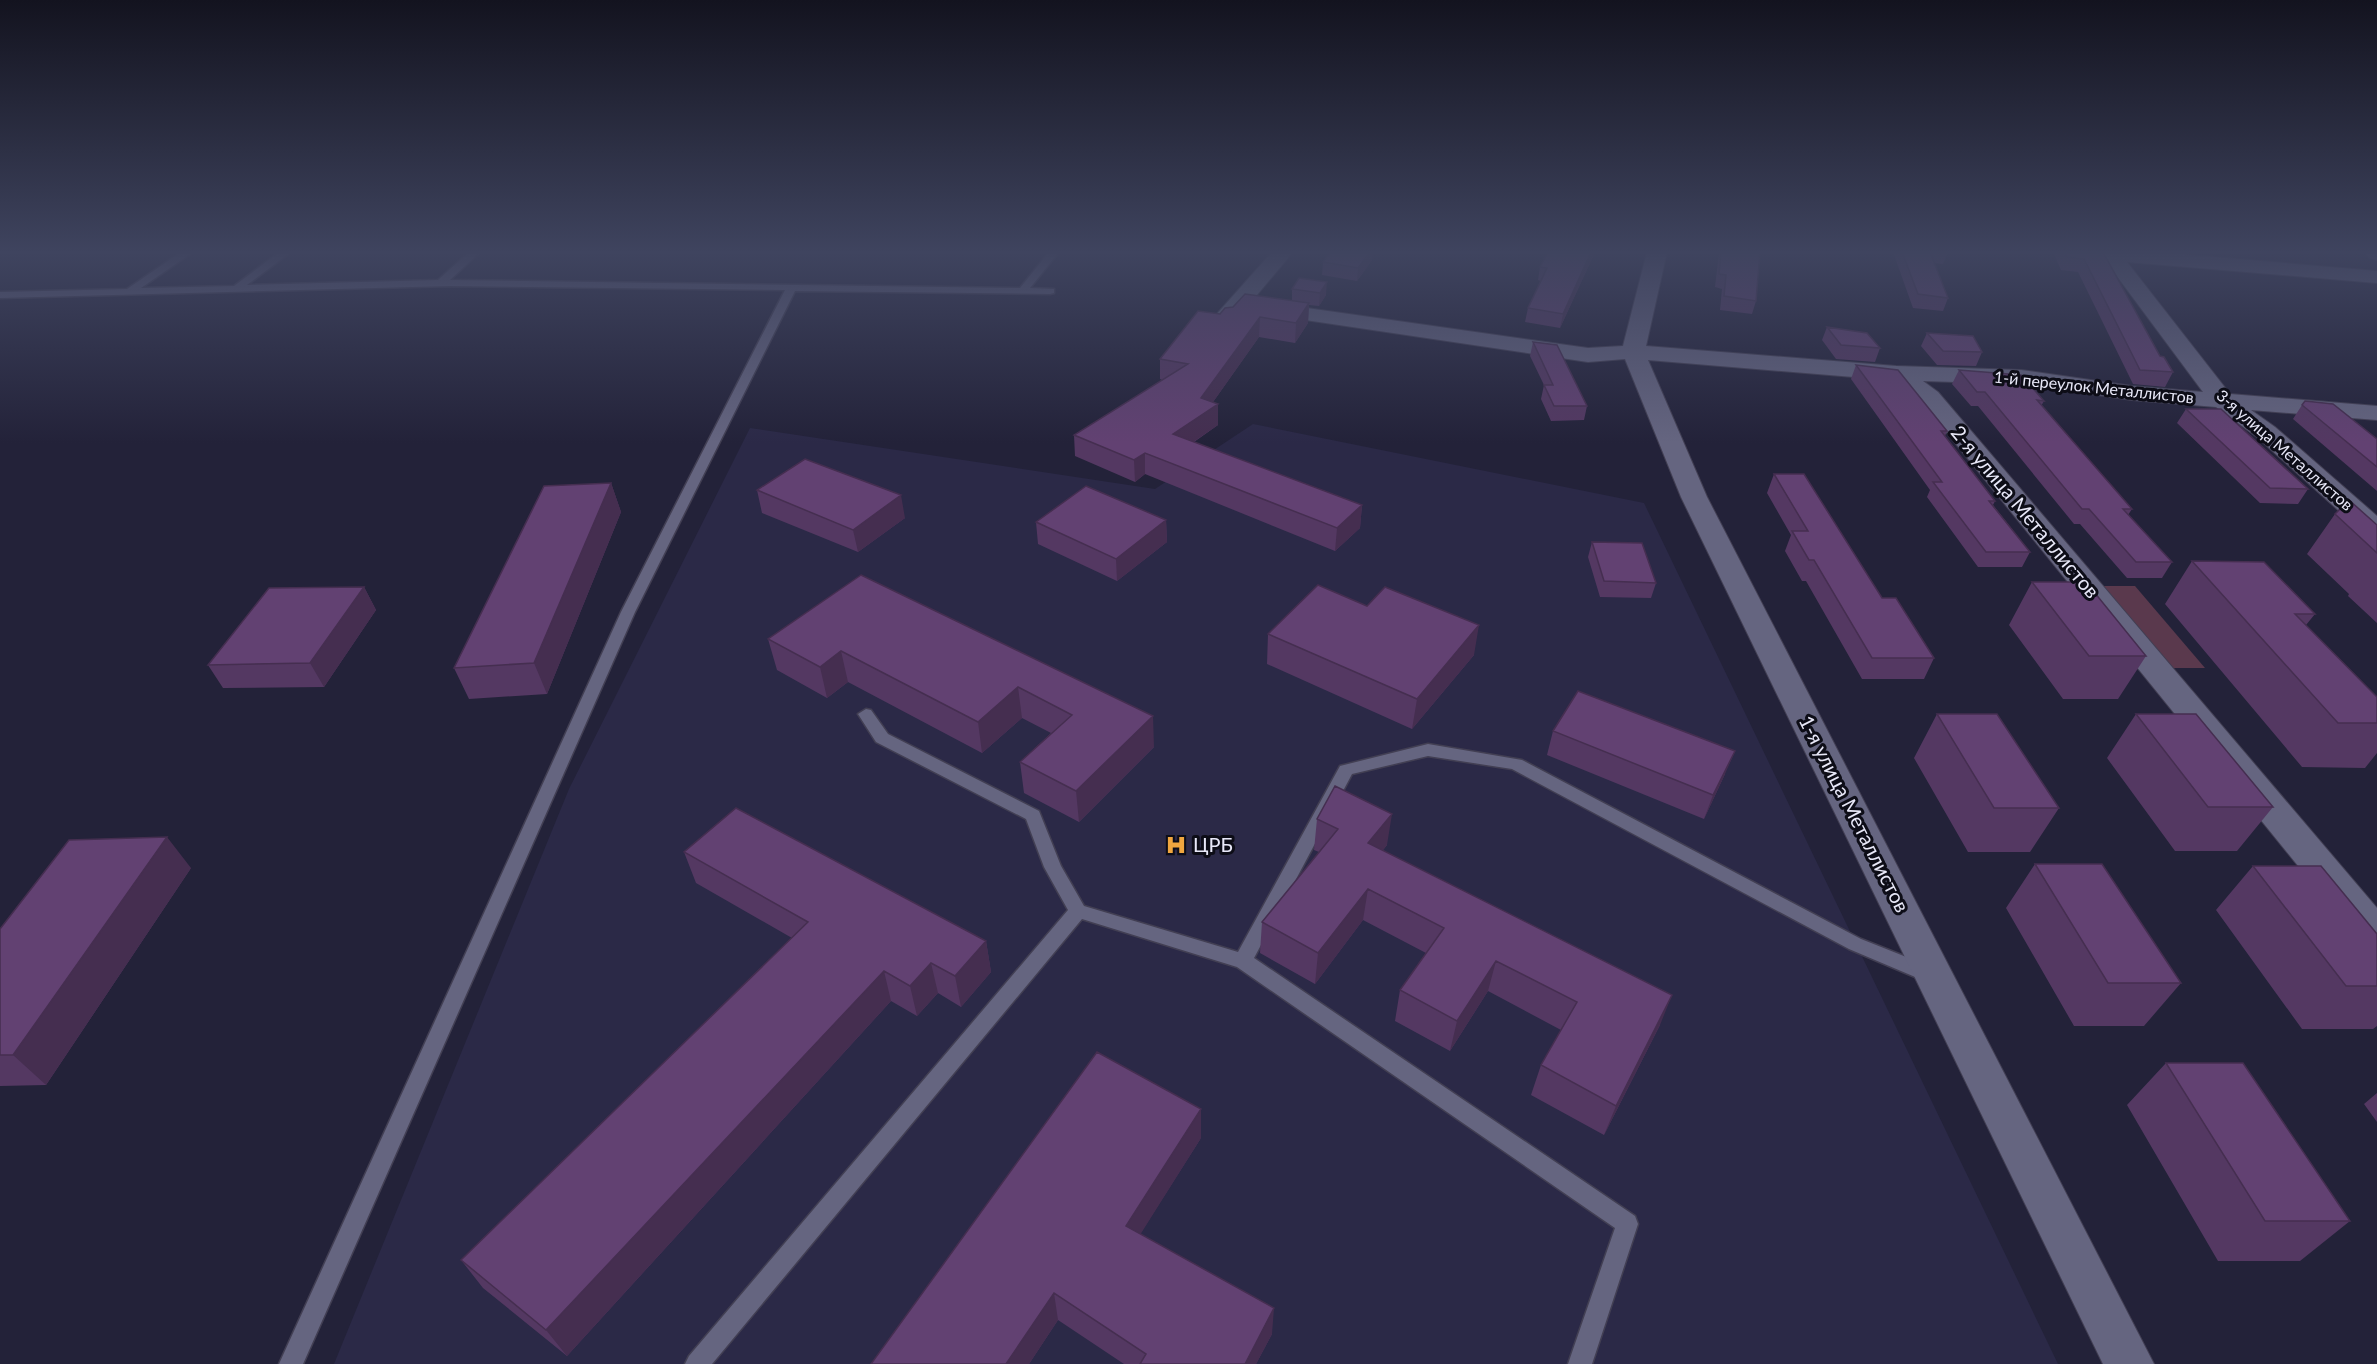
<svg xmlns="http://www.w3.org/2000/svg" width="2377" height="1364" viewBox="0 0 2377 1364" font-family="Lato,sans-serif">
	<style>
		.built { fill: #2b2947 }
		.green { fill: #5a394d }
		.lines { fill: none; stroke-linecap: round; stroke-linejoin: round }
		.lane-casing { stroke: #423f53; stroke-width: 3 }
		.street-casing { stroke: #423f53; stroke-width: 2 }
		.lane { fill: #656580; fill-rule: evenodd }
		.street { fill: #656580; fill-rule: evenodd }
		.wall { fill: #543862 }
		.shaded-wall { fill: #452e50 }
		.building { fill: #624172; stroke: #452e50; stroke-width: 1.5 }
		.labels { text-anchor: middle; stroke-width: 6; stroke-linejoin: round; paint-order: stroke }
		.far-street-label { font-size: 16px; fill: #e8e8f8; stroke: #0d0d17 }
		.street-label { font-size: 20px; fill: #e8e8f8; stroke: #0d0d17 }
		.poi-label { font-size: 20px; fill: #e8e8f8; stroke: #0d0d17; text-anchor: start }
	</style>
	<rect width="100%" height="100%" fill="#232239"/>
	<path class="built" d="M1253 424 1644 503 2058 1364H334L569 789 750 428 1155 489Z"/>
	<path class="green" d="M2097 586H2135L2205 668H2164Z"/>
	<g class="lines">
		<g class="lane-casing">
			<path id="lane" d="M181 252H193L141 288 234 286 279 252H291L247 285 438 280 469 252H480L450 280 1020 288 1049 252H1059L1030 288 1054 289V293L1050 294 795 291 635 612 303 1364H279L621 612 785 290 450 286 0 298V292L127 289Z
				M866 709 871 710 888 734 1039 811 1061 866 1084 906 1238 952 1340 766 1428 744 1522 760 1861 939 1934 968 1936 974 1934 980 1927 982 1849 949 1512 769 1428 756 1352 774 1254 958 1635 1216 1638 1224 1592 1364H1568L1615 1228 1237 967 1082 919 712 1364H685L689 1356 1068 910 1044 867 1026 819 876 742 858 714Z"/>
		</g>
		<g class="street-casing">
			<path id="street" d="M1272 252H1293L1231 326H1215L1212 321 1215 316Z
				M1647 252H1667L1646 346 1896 366 2021 370 2132 386 2203 392 2105 260 2080 258 2070 252H2156L2377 271V283L2127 262 2230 394 2377 406V420L2251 410 2275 427 2377 516V538L2367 536 2257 437 2216 407 2132 400 2021 384 1923 381 1938 392 2377 908V950L2363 946 1922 402 1890 380 1648 360 1707 497 2154 1364H2103L1681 497 1625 359 1588 362 1265 314 1257 313 1254 308 1257 303 1265 302 1588 348 1623 346Z
				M2364 252H2377V260L2370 258Z"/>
		</g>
		<use href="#lane" class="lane"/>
		<use href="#street" class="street"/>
	</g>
	<path class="wall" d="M1595 252 1560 328 1525 322 1528 308 1541 281 1538 280 1540 267Z
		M1719 252H1760L1756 301 1752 314 1720 310 1722 289 1715 287Z
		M1893 252H1948L1943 264 1934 263 1948 298 1943 311 1913 308Z
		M2053 252H2103L2160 356 2173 372 2165 387 2133 384 2078 272 2061 270Z
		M1372 260 1357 281 1322 275 1323 262Z
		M1299 278 1326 295 1319 306 1309 305 1308 323 1295 343 1259 337 1213 402 1218 404V425L1194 442 1362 505 1360 528 1335 551 1145 474 1135 482 1075 456 1074 435 1162 380 1160 379V359L1220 314 1292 300V289Z
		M1827 327 1880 348 1875 362 1836 359 1822 340Z
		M1927 333 1982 352 1976 366 1937 365 1921 346Z
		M1533 342 1587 406 1584 420 1551 421 1541 399 1544 385 1530 356Z
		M1856 365 1947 431 1945 436 1995 501 1993 505 2030 552 2022 567H1978L1927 497 1930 490 1851 379Z
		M1959 370 2044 401 2041 406 2132 509 2128 515 2172 562 2162 578H2127L2080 524H2074L1978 406H1971L1952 384Z
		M2302 405 2377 439V491L2293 419Z
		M2186 409 2308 489 2298 504 2260 503 2177 423Z
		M1774 474 1934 658 1924 679H1862L1806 581H1802L1785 551 1791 535 1767 493Z
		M611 483 621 512 547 694 469 699 454 668Z
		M757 490 905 518 858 552 762 513Z
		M2335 514 2377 525V623L2348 596 2349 594 2307 554Z
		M1166 520 1167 542 1117 581 1038 544 1036 522Z
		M1592 542 1656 583 1651 598 1600 597 1588 557Z
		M2192 561 2315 614 2306 625 2377 697V753L2365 768 2302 767 2165 604Z
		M861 575 1154 747 1079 822 1024 793 1020 762 1051 733 1022 718 982 753 848 682 827 698 777 670 768 639Z
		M2032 582 2146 656 2118 699H2063L2009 625Z
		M364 587 376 610 324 687 223 688 208 665Z
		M1268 634 1474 655 1412 729 1267 664Z
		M1937 714 2059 808 2030 852H1968L1914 758Z
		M2136 714 2273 807 2237 851H2175L2107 758Z
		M1553 731 1725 774 1704 819 1547 755Z
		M1317 819 1387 845 1383 850 1660 1025 1604 1135 1531 1095 1541 1065 1561 1030 1488 991 1450 1051 1395 1021 1400 990 1426 953 1363 920 1315 984 1260 953 1262 922 1319 852 1314 850Z
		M684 852 986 941 991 972 961 1007 938 993 917 1016 891 1001 567 1356 483 1288 461 1260 792 938 696 883Z
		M2035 864 2181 983 2144 1026H2074L2006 908Z
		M2253 866 2377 934V1026L2373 1029H2302L2216 910Z
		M191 868 46 1085 0 1086V929Z
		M2166 1063 2350 1221 2300 1261H2218L2127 1105Z
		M2377 1093V1122L2364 1104Z
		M1201 1138 1140 1234 1272 1334 1256 1364H1124L1058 1320 1029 1364H871Z"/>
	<path class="shaded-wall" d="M1368 252H1373L1372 260 1357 281 1358 268Z
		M1591 252H1595L1560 328 1563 314Z
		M1327 282 1326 295 1319 306 1320 293Z
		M1309 303 1308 323 1295 343 1296 323Z
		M1260 317 1259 337 1206 412 1218 404V425L1174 455 1173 434 1201 398Z
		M1145 453V474L1135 482 1134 460Z
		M611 483 621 512 547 694 534 663Z
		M901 495 905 518 858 552 853 530Z
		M1362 505 1360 528 1335 551 1337 528Z
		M1166 520 1167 542 1117 581 1116 559Z
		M364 587 376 610 324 687 310 663Z
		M1479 625 1474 655 1412 729 1417 699Z
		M841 651 848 682 827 698 820 667Z
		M1018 687 1022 718 982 753 978 722Z
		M1153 716 1154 747 1079 822 1076 791Z
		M1735 751 1725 774 1704 819 1713 795Z
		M1392 814 1387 845 1364 874 1368 843Z
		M167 837 191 868 46 1085 13 1055Z
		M1368 889 1363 920 1315 984 1318 953Z
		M986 941 991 972 961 1007 955 976Z
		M1496 961 1488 991 1450 1051 1457 1021Z
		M931 963 938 993 917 1016 910 986Z
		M884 971 891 1001 567 1356 546 1330Z
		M1672 995 1660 1025 1604 1135 1616 1106Z
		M1201 1109V1138L1128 1254 1126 1226Z
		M1054 1293 1058 1320 1029 1364H1006Z
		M1274 1308 1272 1334 1256 1364H1245Z"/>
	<path class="building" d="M1330 252H1370L1358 268 1323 262Z
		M1548 252H1591L1563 314 1528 308 1547 268 1540 267Z
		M1721 252H1760L1756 301 1724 296 1726 275 1719 274Z
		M1902 252H1930L1948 298 1918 294Z
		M2065 252H2103L2160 356 2164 357 2173 372 2140 370 2084 259 2067 257Z
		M1299 278 1327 282 1320 293 1292 289Z
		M1245 294 1309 303 1296 323 1260 317 1201 398 1218 404 1173 434 1362 505 1337 528 1145 453 1134 460 1074 435 1188 364 1160 359 1198 311 1220 314 1225 308 1233 307Z
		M1827 327 1867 333 1880 348 1841 345Z
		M1927 333 1973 336 1982 352 1943 351Z
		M1533 342 1557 345 1587 406H1554L1544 385H1553Z
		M1856 365 1898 370 1947 431H1941L1995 501H1989L2030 552H1986L1933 482H1942Z
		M1959 370 2021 375 2044 401 2037 400 2132 509H2123L2172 562H2136L2089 509H2082L1985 392H1977Z
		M2305 401 2333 404 2377 439V467L2302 405Z
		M2186 409H2221L2308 489 2270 488Z
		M805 459 901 495 853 530 757 490Z
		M1774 474H1804L1882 598H1896L1934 658H1872L1814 560H1809L1792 531H1808Z
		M611 483 534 663 454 668 544 486Z
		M1086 486 1166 520 1116 559 1036 522Z
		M2349 500 2377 525V553L2335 514Z
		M1592 542 1642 543 1656 583 1604 581Z
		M2192 561 2264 562 2315 614H2295L2377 697V723H2338Z
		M861 575 1153 716 1076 791 1020 762 1072 715 1018 687 978 722 841 651 820 667 768 639Z
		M2032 582H2086L2146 656H2089Z
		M1318 585 1367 606 1385 587 1479 625 1417 699 1268 634Z
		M364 587 310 663 208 665 269 588Z
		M1578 691 1735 751 1713 795 1553 731Z
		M1937 714H1997L2059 808H1994Z
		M2136 714H2196L2273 807H2208Z
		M1335 786 1392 814 1368 843 1672 995 1616 1106 1541 1065 1577 1002 1496 961 1457 1021 1400 990 1444 928 1368 889 1318 953 1262 922 1338 829 1317 819Z
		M736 808 986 941 955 976 931 963 910 986 884 971 546 1330 461 1260 808 922 684 852Z
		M167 837 13 1055H0V929L69 840Z
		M2035 864H2102L2181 983H2108Z
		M2253 866H2321L2377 934V986H2346Z
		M1097 1052 1201 1109 1126 1226 1274 1308 1245 1364H1140L1146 1354 1054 1293 1006 1364H871Z
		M2166 1063H2243L2350 1221H2265Z"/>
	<linearGradient id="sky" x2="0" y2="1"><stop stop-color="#13131f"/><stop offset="0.57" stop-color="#3f445f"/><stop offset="1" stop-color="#3f445f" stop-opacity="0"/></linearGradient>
	<rect width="2377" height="443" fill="url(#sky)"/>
	<defs>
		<g id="hospital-bare" transform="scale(1.62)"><path d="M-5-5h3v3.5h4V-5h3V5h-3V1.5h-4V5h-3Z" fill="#f0a63f" stroke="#0d0d17" stroke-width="2.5" paint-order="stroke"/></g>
	</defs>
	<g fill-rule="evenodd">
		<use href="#hospital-bare" x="1176" y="845"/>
	</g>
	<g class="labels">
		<g class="far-street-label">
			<text transform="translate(2094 387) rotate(6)" y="6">1-й переулок Металлистов</text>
			<text transform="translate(2285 450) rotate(41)" y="6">3-я улица Металлистов</text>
		</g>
		<g class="street-label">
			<text transform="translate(2025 512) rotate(50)" y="7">2-я улица Металлистов</text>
			<text transform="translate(1854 814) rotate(63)" y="7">1-я улица Металлистов</text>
		</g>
		<g class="poi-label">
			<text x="1193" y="852">ЦРБ</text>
		</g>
	</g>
</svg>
